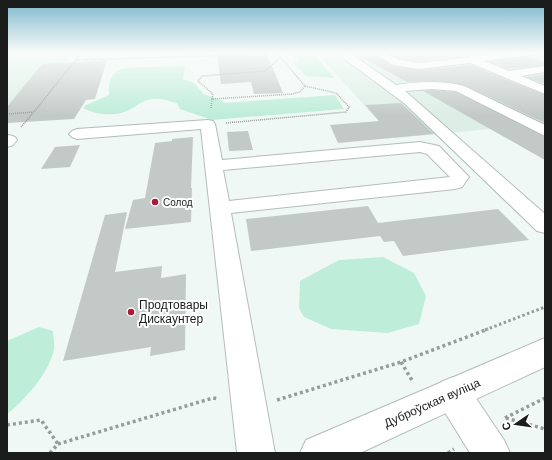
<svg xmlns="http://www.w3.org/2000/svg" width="552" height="460" viewBox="0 0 552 460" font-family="Arial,sans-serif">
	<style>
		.built { fill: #ddeee6 }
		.green { fill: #beedd9 }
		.building { fill: #c2c9c6 }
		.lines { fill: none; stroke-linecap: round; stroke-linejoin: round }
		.minor-casing { stroke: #b5bcb9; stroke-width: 2 }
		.major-casing { stroke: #b5bcb9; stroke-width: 2 }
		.path-far2 { stroke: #969c9a; stroke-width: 1.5; stroke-dasharray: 1 1; stroke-linecap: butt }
		.path-far1 { stroke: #969c9a; stroke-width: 3; stroke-dasharray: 2.5 2.5; stroke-linecap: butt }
		.path { stroke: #969c9a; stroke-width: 3.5; stroke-dasharray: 3 3; stroke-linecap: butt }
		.minor { fill: #fff; fill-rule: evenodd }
		.major { fill: #fff; fill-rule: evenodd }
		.rail-casing { stroke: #676c6a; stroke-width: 2.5 }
		.rail { stroke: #fff; stroke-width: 1.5; stroke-dasharray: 4.5; stroke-linecap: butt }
		.poi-dot { fill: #ad1937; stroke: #fff; stroke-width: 1.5 }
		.labels { text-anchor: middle; stroke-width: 4; stroke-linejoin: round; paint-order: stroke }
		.poi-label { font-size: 10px; fill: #1a1d1c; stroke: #fff; text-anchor: start }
		.near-poi-label { font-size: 12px; fill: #1a1d1c; stroke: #fff; text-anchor: start }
		.near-street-label { font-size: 12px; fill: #1a1d1c; stroke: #fff }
	</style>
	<rect width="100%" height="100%" fill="#f0f8f5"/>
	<path class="built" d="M7 52H72L42 95 7 122Z
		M316 52H545V160L491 129 394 138Z"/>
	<path class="green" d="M286 52H312L334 78 306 76 294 64 299 60Z
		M185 66 183 79 194 83 204 94 223 101 224 103 335 95 344 109 212 120 180 109 177 103C170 102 162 98 155 99 144 99 138 105 129 110 115 117 97 115 83 108L86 105 109 95C108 86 110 75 119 70 128 66 172 67 185 66Z
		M383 257 414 273 426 296 419 324 388 333 331 329 304 317 299 308 300 281 339 260Z
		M39 327 53 331C53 337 55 344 54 349 50 372 25 400 7 414V341Z"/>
	<path class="building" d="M217 52H266L283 93 254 94 251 82 221 84Z
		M352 52H371L392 66 419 70 470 65 545 95V123L464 85 439 81 407 82Z
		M386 52H481L487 53 419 61 400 59Z
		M530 57 545 62V65L509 69 490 62Z
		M107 60 95 99 86 100 74 119 7 123V107L42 64Z
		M545 74V84L526 77Z
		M432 90 456 92 545 137V160L423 91Z
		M401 103 434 134 338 143 330 125 379 121 365 105Z
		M248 131 253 150 229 151 227 132Z
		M193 137 191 188H192L191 222 125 229 133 200 145 198 155 143 172 141V139Z
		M80 145 70 167 41 169 55 147Z
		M368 206 378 223 498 209 529 240 403 256 394 241 384 242 380 236 251 251 246 219Z
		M127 212 115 272 162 266 161 278 186 274 185 350 150 356 151 347 63 361 105 215Z"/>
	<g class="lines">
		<g class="minor-casing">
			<path id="minor" d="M346 52 350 53 396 85C419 82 441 80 464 86L545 125V136L456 91 432 89 405 91 545 214V233L537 231 404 103 342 57 341 55 342 53Z
				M372 52H383L400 60 419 63 512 52H537L535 54 532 55 484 61 509 71 545 66V72L521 76 545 86V94L470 63 419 69 393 65Z
				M208 120 213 121 215 124 222 160 420 142 439 146 469 177 462 187 455 189 231 213 275 453H237L201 129 77 139 72 137 69 134 72 131 77 129ZM420 152 427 154 450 177 229 201 223 170Z
				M9 135 15 137 17 140 13 145 7 147V136Z
				M453 377 465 382 504 440 510 453H470L441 406 436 394 441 382Z"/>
		</g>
		<g class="major-casing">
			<path id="major" d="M545 338V367L360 453H300L306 440Z"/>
		</g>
		<path class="path-far2" d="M75 60 244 55
			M212 99 213 94 198 81 202 76 265 71 281 57
			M211 108 212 99 292 94 300 92 305 86
			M7 114 34 112 82 52
			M226 123 346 112 349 107 336 93 305 86 276 52
			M21 127 33 113"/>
		<path class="path-far1" d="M485 330 545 307"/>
		<path class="path" d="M401 362 413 382
			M277 400 401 362 488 329
			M505 418 545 398
			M506 418 545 429
			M7 425 41 420 58 444
			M50 453 58 444 213 398 219 399
			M448 453 454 449"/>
		<use href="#minor" class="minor"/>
		<use href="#major" class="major"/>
		<g class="rail-casing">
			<path id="rail" d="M7 53 33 52"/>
		</g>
		<use href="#rail" class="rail"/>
	</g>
	<linearGradient id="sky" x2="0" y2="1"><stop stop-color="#7cb5cb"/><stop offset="0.45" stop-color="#f8fcfa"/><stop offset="1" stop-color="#f8fcfa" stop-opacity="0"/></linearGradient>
	<rect width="552" height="116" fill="url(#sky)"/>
	<g class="poi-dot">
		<circle cx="155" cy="202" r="4"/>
		<circle cx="131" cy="312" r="4"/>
	</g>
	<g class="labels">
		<g class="poi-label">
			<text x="163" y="206">Солод</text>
		</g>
		<g class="near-poi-label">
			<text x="139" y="309">Продтовары<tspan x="139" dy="14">Дискаунтер</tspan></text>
		</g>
		<g class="near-street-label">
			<text transform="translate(432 403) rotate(-24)" y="4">Дуброўская вуліца</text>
		</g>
	</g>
	<rect width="552" height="460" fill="none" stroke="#1a1d1c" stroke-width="16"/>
	<g transform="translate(516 424) rotate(257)" stroke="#ffffff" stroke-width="3" paint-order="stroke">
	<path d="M0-3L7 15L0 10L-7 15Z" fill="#1a1d1c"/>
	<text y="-6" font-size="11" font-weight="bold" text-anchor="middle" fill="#1a1d1c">С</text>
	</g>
</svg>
